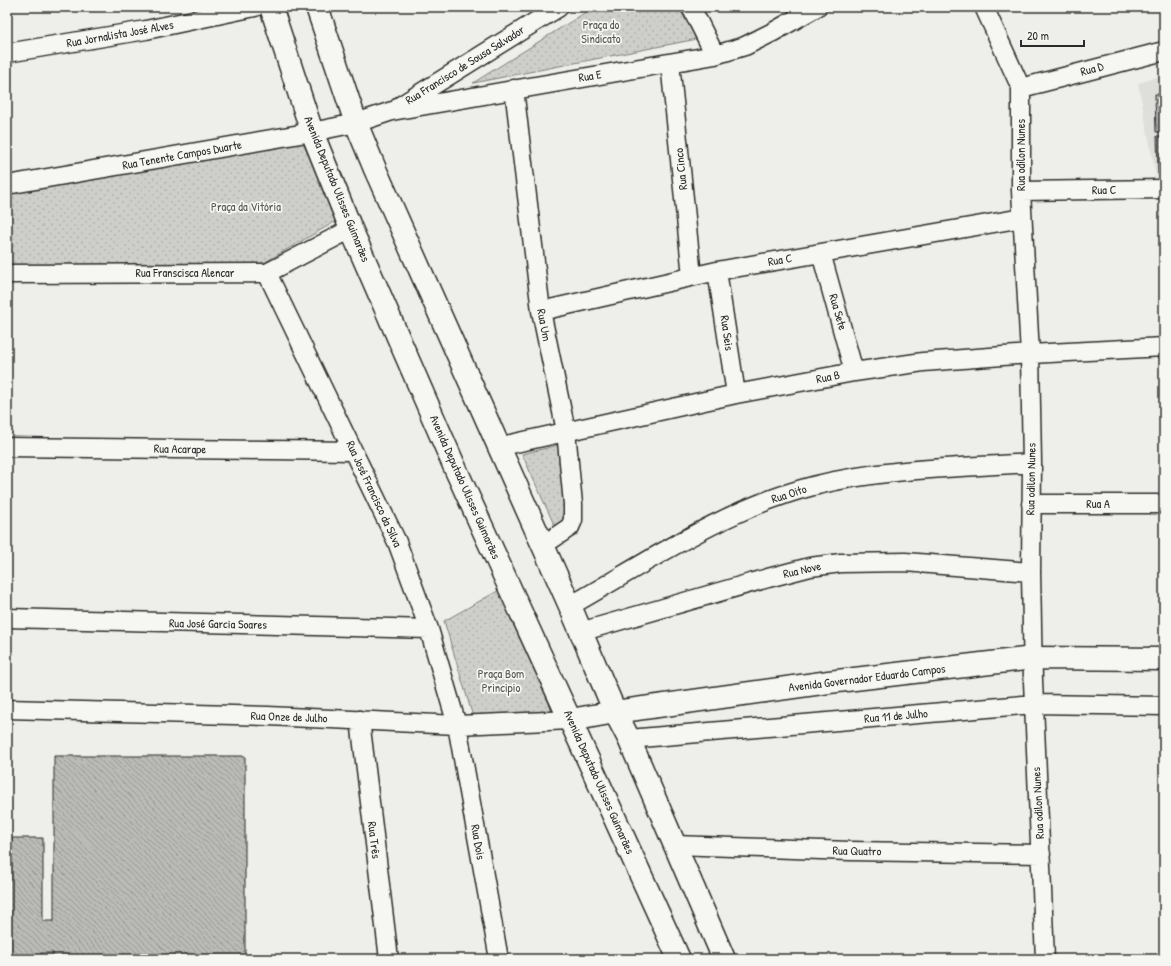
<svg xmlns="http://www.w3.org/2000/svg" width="1171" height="966" viewBox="0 0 1171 966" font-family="'Patrick Hand',sans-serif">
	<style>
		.built { fill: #dededb }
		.park { fill: url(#park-dots); stroke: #7c7c7a }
		.building { fill: url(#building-back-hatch); stroke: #2b2b2b }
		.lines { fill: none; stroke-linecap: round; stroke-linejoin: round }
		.minor-casing { stroke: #2b2b2b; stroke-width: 21 }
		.tertiary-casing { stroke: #2b2b2b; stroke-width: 25 }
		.minor { stroke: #f6f6f2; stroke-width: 18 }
		.tertiary { stroke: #f6f6f2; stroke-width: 22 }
		.labels { text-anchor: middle; stroke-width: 3.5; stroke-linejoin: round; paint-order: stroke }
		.park-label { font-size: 12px; fill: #545453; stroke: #f6f6f2 }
		.street-label { font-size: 12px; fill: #2b2b2b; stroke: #f6f6f2 }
	</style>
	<defs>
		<pattern id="park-dots" width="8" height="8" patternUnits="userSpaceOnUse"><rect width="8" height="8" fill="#cececa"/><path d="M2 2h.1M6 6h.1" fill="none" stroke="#b1b1ae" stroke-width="1.8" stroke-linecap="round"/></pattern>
		<pattern id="building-back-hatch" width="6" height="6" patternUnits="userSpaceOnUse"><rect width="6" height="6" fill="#babab7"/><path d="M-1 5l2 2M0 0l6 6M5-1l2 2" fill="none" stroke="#979795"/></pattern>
	</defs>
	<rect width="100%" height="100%" fill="#eeeeea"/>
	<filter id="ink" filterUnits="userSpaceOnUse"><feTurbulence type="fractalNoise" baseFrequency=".025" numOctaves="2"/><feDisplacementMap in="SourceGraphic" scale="8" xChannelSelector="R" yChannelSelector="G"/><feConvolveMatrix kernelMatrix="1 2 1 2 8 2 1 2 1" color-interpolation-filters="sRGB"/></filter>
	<g filter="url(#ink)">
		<path class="built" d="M1164 75V181H1157L1138 83Z"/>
		<path class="park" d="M594 7H678L697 39 473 83Z
			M302 141 338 220 260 265H7V190Z
			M563 444 567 517 557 531 522 454Z
			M503 588 553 714 474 720 444 621Z"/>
		<path class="building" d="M1155 94H1164V132H1156Z
			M1157 136H1164V174H1158Z
			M54 756H245V959H53V953H41V959H7V838H43V921H54Z"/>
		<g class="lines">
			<g class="minor-casing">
				<path id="minor" d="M691 7 715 55
					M984 7 1021 88V191L1030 354 1032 463 1031 572 1033 681 1045 959
					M7 53 146 30 255 7
					M670 63 692 276
					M1021 88 1164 51
					M514 89 541 311 566 431 573 504V520L570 527 542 546
					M400 106 559 7
					M7 185 312 132 356 123 392 111 715 55 745 46 773 32 817 7
					M1021 191 1164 189
					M821 253 854 372
					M717 271 736 394
					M267 273 397 542 429 629 457 725 499 959
					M7 274 267 273 351 229
					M541 311 717 271 1022 218
					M7 447 353 451
					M497 447 736 394 854 372 923 362 1030 354 1164 347
					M1031 504H1164
					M570 606C648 562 724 509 813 486 884 468 960 468 1032 463
					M7 618 429 629
					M580 632 768 578 810 567 841 563 905 562 1031 572
					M7 709 268 716 457 725 571 720
					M360 720 389 959
					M629 739 1034 704 1164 706
					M674 845 850 851 1041 854"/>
			</g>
			<g class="tertiary-casing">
				<path id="tertiary" d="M271 7 312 132 351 229 456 470 679 959
					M317 7 356 123 375 169 570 606 615 712 629 739 724 959
					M571 720 615 712 829 682 1033 658 1164 659"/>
			</g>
			<use href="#minor" class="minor"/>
			<use href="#tertiary" class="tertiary"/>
		</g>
	</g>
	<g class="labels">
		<g class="park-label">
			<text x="601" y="29">Praça do<tspan x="601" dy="14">Sindicato</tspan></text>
			<text x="246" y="211">Praça da Vitória</text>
			<text x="501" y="678">Praça Bom<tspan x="501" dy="14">Principio</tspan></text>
		</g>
		<g class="street-label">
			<text transform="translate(120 34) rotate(-10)" y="4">Rua Jornalista José Alves</text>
			<text transform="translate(465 65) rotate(-32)" y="4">Rua Francisco de Sousa Salvador</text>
			<text transform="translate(1092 69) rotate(-15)" y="4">Rua D</text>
			<text transform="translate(590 76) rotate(-9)" y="4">Rua E</text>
			<text transform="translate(182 155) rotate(-10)" y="4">Rua Tenente Campos Duarte</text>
			<text transform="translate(1021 155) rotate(-90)" y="4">Rua odilon Nunes</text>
			<text transform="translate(681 169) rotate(-96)" y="4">Rua Cinco</text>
			<text transform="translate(337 189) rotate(68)" y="4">Avenida Deputado Ulisses Guimarães</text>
			<text transform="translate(1104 190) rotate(-1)" y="4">Rua C</text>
			<text transform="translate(780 260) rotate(-10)" y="4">Rua C</text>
			<text x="185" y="277">Rua Franscisca Alencar</text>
			<text transform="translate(838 312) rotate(74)" y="4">Rua Sete</text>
			<text transform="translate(544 325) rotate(79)" y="4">Rua Um</text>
			<text transform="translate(727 333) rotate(82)" y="4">Rua Seis</text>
			<text transform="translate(828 377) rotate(-11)" y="4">Rua B</text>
			<text transform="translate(180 449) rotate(1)" y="4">Rua Acarape</text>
			<text transform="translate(1031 479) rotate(-89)" y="4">Rua odilon Nunes</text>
			<text transform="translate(465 487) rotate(66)" y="4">Avenida Deputado Ulisses Guimarães</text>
			<text transform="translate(374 494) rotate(65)" y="4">Rua José Francisco da Silva</text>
			<text transform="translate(789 494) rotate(-18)" y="4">Rua Oito</text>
			<text x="1098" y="508">Rua A</text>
			<text transform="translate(802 570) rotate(-13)" y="4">Rua Nove</text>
			<text transform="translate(218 624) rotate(1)" y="4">Rua José Garcia Soares</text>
			<text transform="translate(867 678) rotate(-7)" y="4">Avenida Governador Eduardo Campos</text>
			<text transform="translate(896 716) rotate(-5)" y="4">Rua 11 de Julho</text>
			<text transform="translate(289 717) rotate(2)" y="4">Rua Onze de Julho</text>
			<text transform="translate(599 782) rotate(66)" y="4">Avenida Deputado Ulisses Guimarães</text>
			<text transform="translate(1038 803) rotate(-93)" y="4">Rua odilon Nunes</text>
			<text transform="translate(374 840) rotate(83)" y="4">Rua Três</text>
			<text transform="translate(478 842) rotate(80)" y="4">Rua Dois</text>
			<text transform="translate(857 851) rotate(1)" y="4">Rua Quatro</text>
		</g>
	</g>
	<rect width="1171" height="966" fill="none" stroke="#f6f6f2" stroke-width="24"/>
	<rect x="12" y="12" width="1147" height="942" fill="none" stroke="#2b2b2b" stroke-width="1.5" filter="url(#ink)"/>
	<path d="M1021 40v6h63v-6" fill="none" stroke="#2b2b2b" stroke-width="2"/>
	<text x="1027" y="40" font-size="12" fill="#2b2b2b" stroke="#f6f6f2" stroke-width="3" paint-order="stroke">20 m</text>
</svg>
